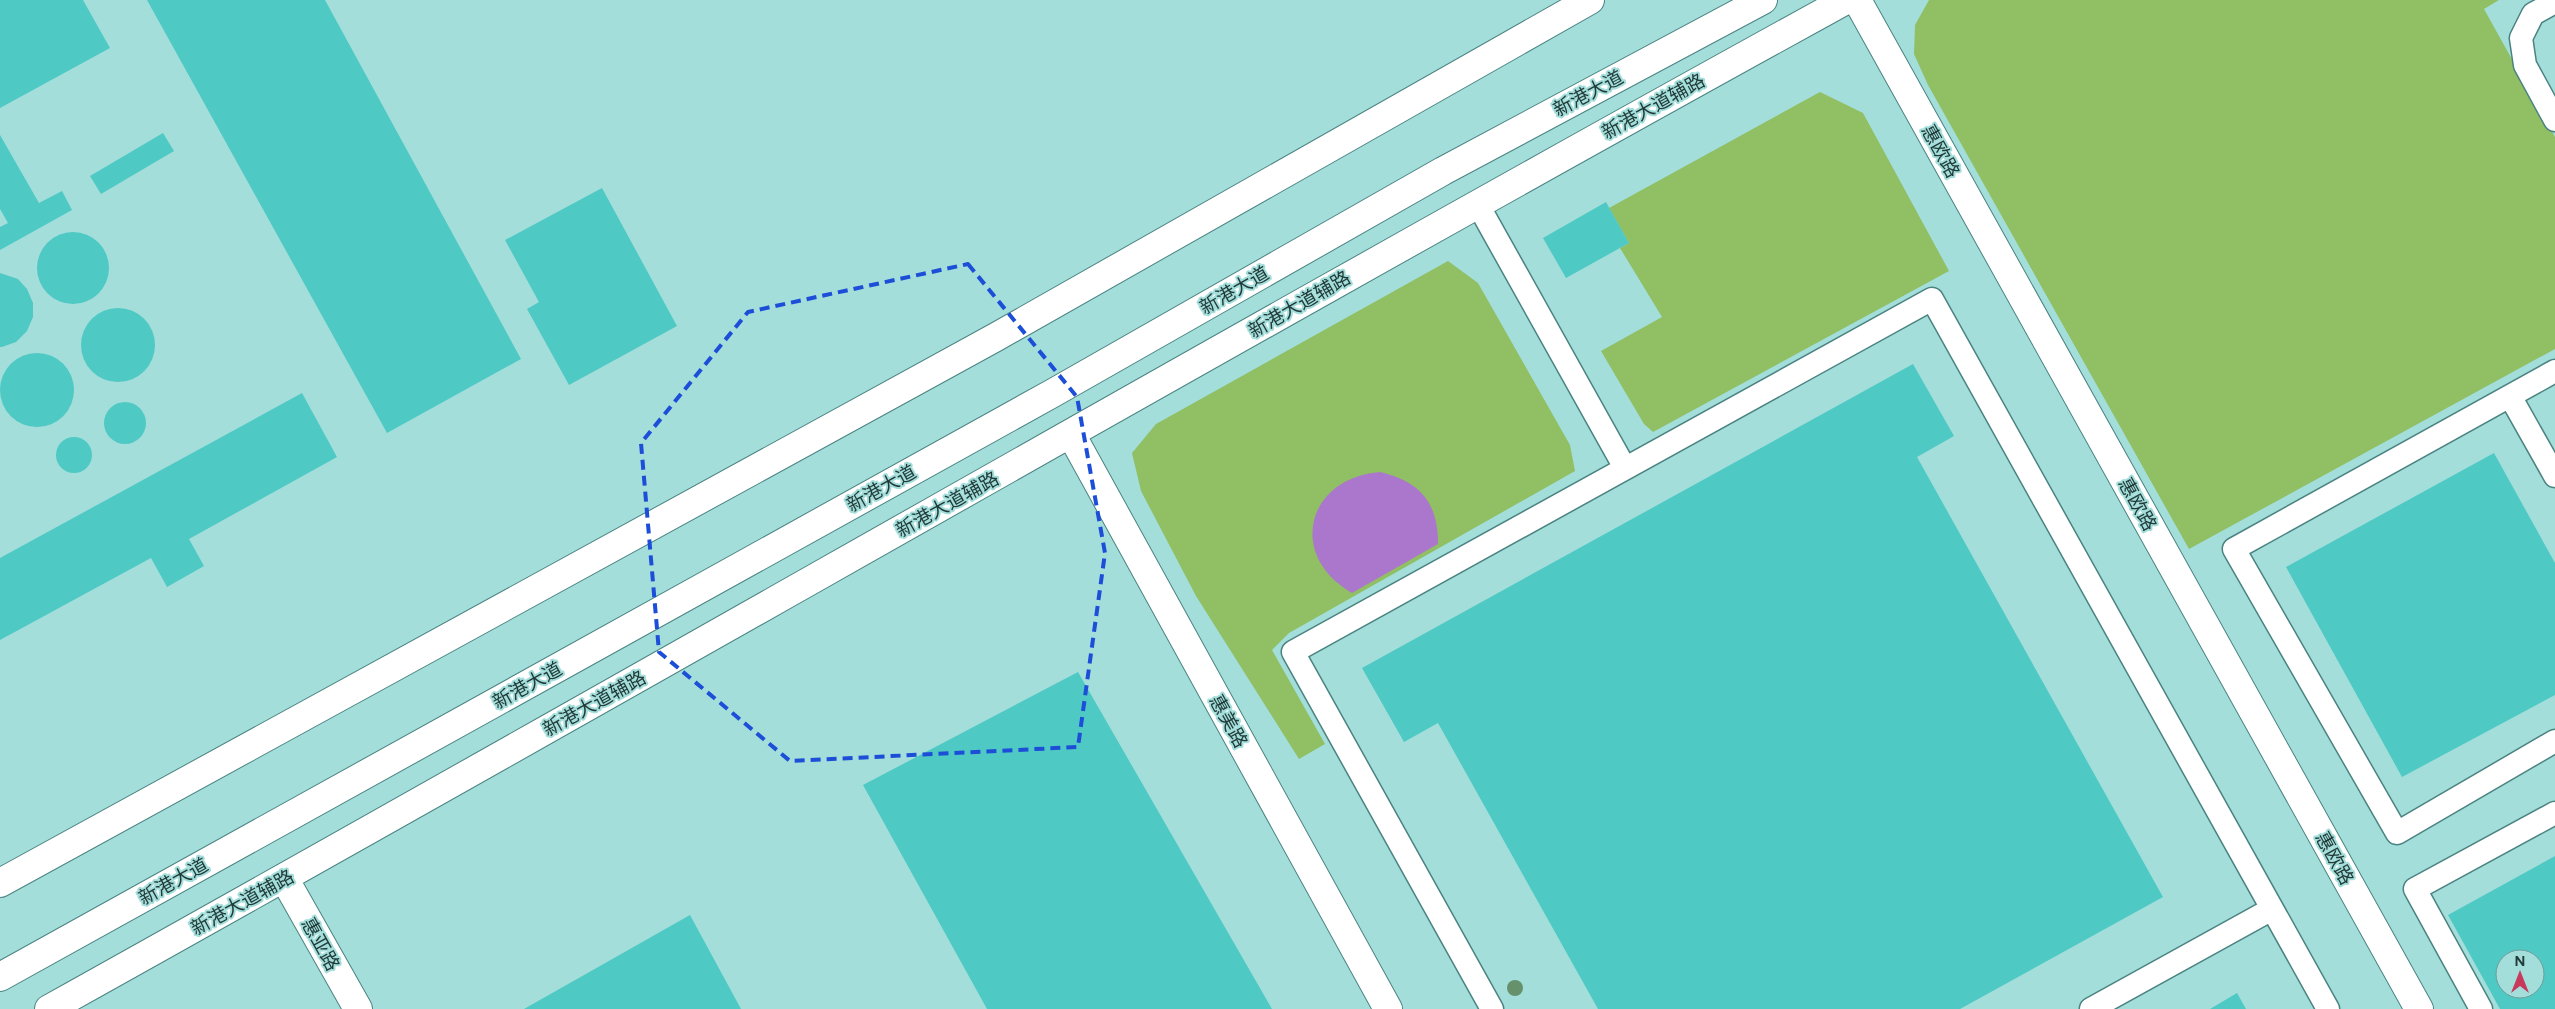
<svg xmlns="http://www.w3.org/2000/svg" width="2555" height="1009" viewBox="0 0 2555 1009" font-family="Figtree,'Noto Sans SC',sans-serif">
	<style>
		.green { fill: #90bf64 }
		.water { fill: #ab77cc }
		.building { fill: #4fc9c4; fill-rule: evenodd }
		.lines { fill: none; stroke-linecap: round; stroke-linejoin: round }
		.service-casing { stroke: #4a8380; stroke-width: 25 }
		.minor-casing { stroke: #4a8380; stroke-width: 30 }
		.primary-casing { stroke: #4a8380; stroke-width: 30 }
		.service { stroke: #fff; stroke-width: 22 }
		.minor { stroke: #fff; stroke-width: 28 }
		.primary { stroke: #fff; stroke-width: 28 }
		.tree { fill: #66916b }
		.marked { fill: none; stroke: #1d4ed8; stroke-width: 4; stroke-dasharray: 10 6; stroke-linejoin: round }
		.labels { text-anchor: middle; stroke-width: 4; stroke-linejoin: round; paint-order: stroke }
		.street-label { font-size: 19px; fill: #223b39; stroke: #a3dedb }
	</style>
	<rect width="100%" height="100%" fill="#a3dedb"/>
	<path class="green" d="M1929 0H2499L2484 9 2555 137V349L2189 549 1928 85 1914 54 1915 25Z
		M1820 92 1863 113 1949 271 1653 432 1644 424 1601 351 1662 317 1620 248 1629 243 1609 208Z
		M1448 261 1478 283 1570 445 1575 471 1289 633 1272 650 1325 744 1299 759 1196 596 1141 491 1132 453 1156 424Z"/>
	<path class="water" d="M1380 472C1421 482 1438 503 1438 544L1352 593C1287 556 1306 478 1380 472Z"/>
	<path class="building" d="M0 0H83L110 48 0 108Z
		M147 0H325L521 359 387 433Z
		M163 133 174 151 101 194 90 176Z
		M0 135 39 203 62 191 72 210 0 250V227L8 223 0 209Z
		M602 188 677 326 569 385 527 309 539 302 505 240Z
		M1606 202 1629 243 1566 278 1543 238Z
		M37 268a36 36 0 1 1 72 0a36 36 0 1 1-72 0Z
		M0 273 18 279 27 289 33 303V317L27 331 16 342 2 347H0Z
		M81 345a37 37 0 1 1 74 0a37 37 0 1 1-74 0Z
		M0 390a37 37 0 1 1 74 0a37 37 0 1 1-74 0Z
		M1913 364 1954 436 1917 457 2163 897 1960 1009H1598L1438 723 1404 742 1362 668Z
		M302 393 337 457 189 539 204 566 167 587 151 558 0 640V558Z
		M104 423a21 21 0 1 1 42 0a21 21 0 1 1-42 0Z
		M56 455a18 18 0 1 1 36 0a18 18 0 1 1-36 0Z
		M2494 453 2555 563V695L2402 777 2286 567Z
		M1078 672 1272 1009H987L863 785Z
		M2555 856V1009H2500L2448 915ZM2505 959H2535V989H2505Z
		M690 915 741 1009H524Z
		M2237 993 2246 1009H2210Z"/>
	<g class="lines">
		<g class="service-casing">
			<path id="service" d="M2555 2 2533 14 2521 38 2525 65 2555 120
				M1477 203 1625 468
				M2555 371 2234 549 2397 833 2555 741
				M2510 396 2555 476
				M1492 1009 1293 652 1932 299 2328 1009
				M2091 1009 2272 909
				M2481 1009 2415 889 2555 813"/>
		</g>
		<g class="minor-casing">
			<path id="minor" d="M1857 0 2419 1009
				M1071 434 1388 1009
				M284 878 358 1009
				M49 1009C649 675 1244 331 1846 0"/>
		</g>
		<g class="primary-casing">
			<path id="primary" d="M0 883 996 337 1590 0
				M0 977 1053 393 1443 171 1763 0"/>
		</g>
		<use href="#service" class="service"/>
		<use href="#minor" class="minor"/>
		<use href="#primary" class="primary"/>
	</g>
	<circle class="tree" cx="1515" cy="988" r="8"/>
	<path class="marked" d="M968 264 1077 397 1105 553 1078 747 790 761 659 652 641 443 748 312Z"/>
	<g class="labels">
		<g class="street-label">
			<text transform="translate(1588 93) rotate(-28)" y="7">新港大道</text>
			<text transform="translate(1653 106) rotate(-29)" y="7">新港大道辅路</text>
			<text transform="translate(1941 151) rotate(61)" y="7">惠欧路</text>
			<text transform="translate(1234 290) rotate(-30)" y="7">新港大道</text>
			<text transform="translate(1299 304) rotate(-30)" y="7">新港大道辅路</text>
			<text transform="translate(881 488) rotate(-29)" y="7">新港大道</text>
			<text transform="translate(947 504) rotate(-29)" y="7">新港大道辅路</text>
			<text transform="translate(2138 504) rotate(61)" y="7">惠欧路</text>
			<text transform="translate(527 685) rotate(-29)" y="7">新港大道</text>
			<text transform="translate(594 703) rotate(-29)" y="7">新港大道辅路</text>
			<text transform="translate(1229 721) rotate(61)" y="7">惠美路</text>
			<text transform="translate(2335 858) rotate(61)" y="7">惠欧路</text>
			<text transform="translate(173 881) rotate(-29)" y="7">新港大道</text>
			<text transform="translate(242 902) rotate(-29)" y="7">新港大道辅路</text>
			<text transform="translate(321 944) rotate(61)" y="7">惠亚路</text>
		</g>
	</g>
	<g transform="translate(2520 974)"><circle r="24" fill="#a3dedb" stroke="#6f9d9a"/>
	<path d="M0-4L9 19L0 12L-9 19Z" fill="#c9395b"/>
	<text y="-8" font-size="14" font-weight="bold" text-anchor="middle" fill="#223b39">N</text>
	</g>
</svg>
